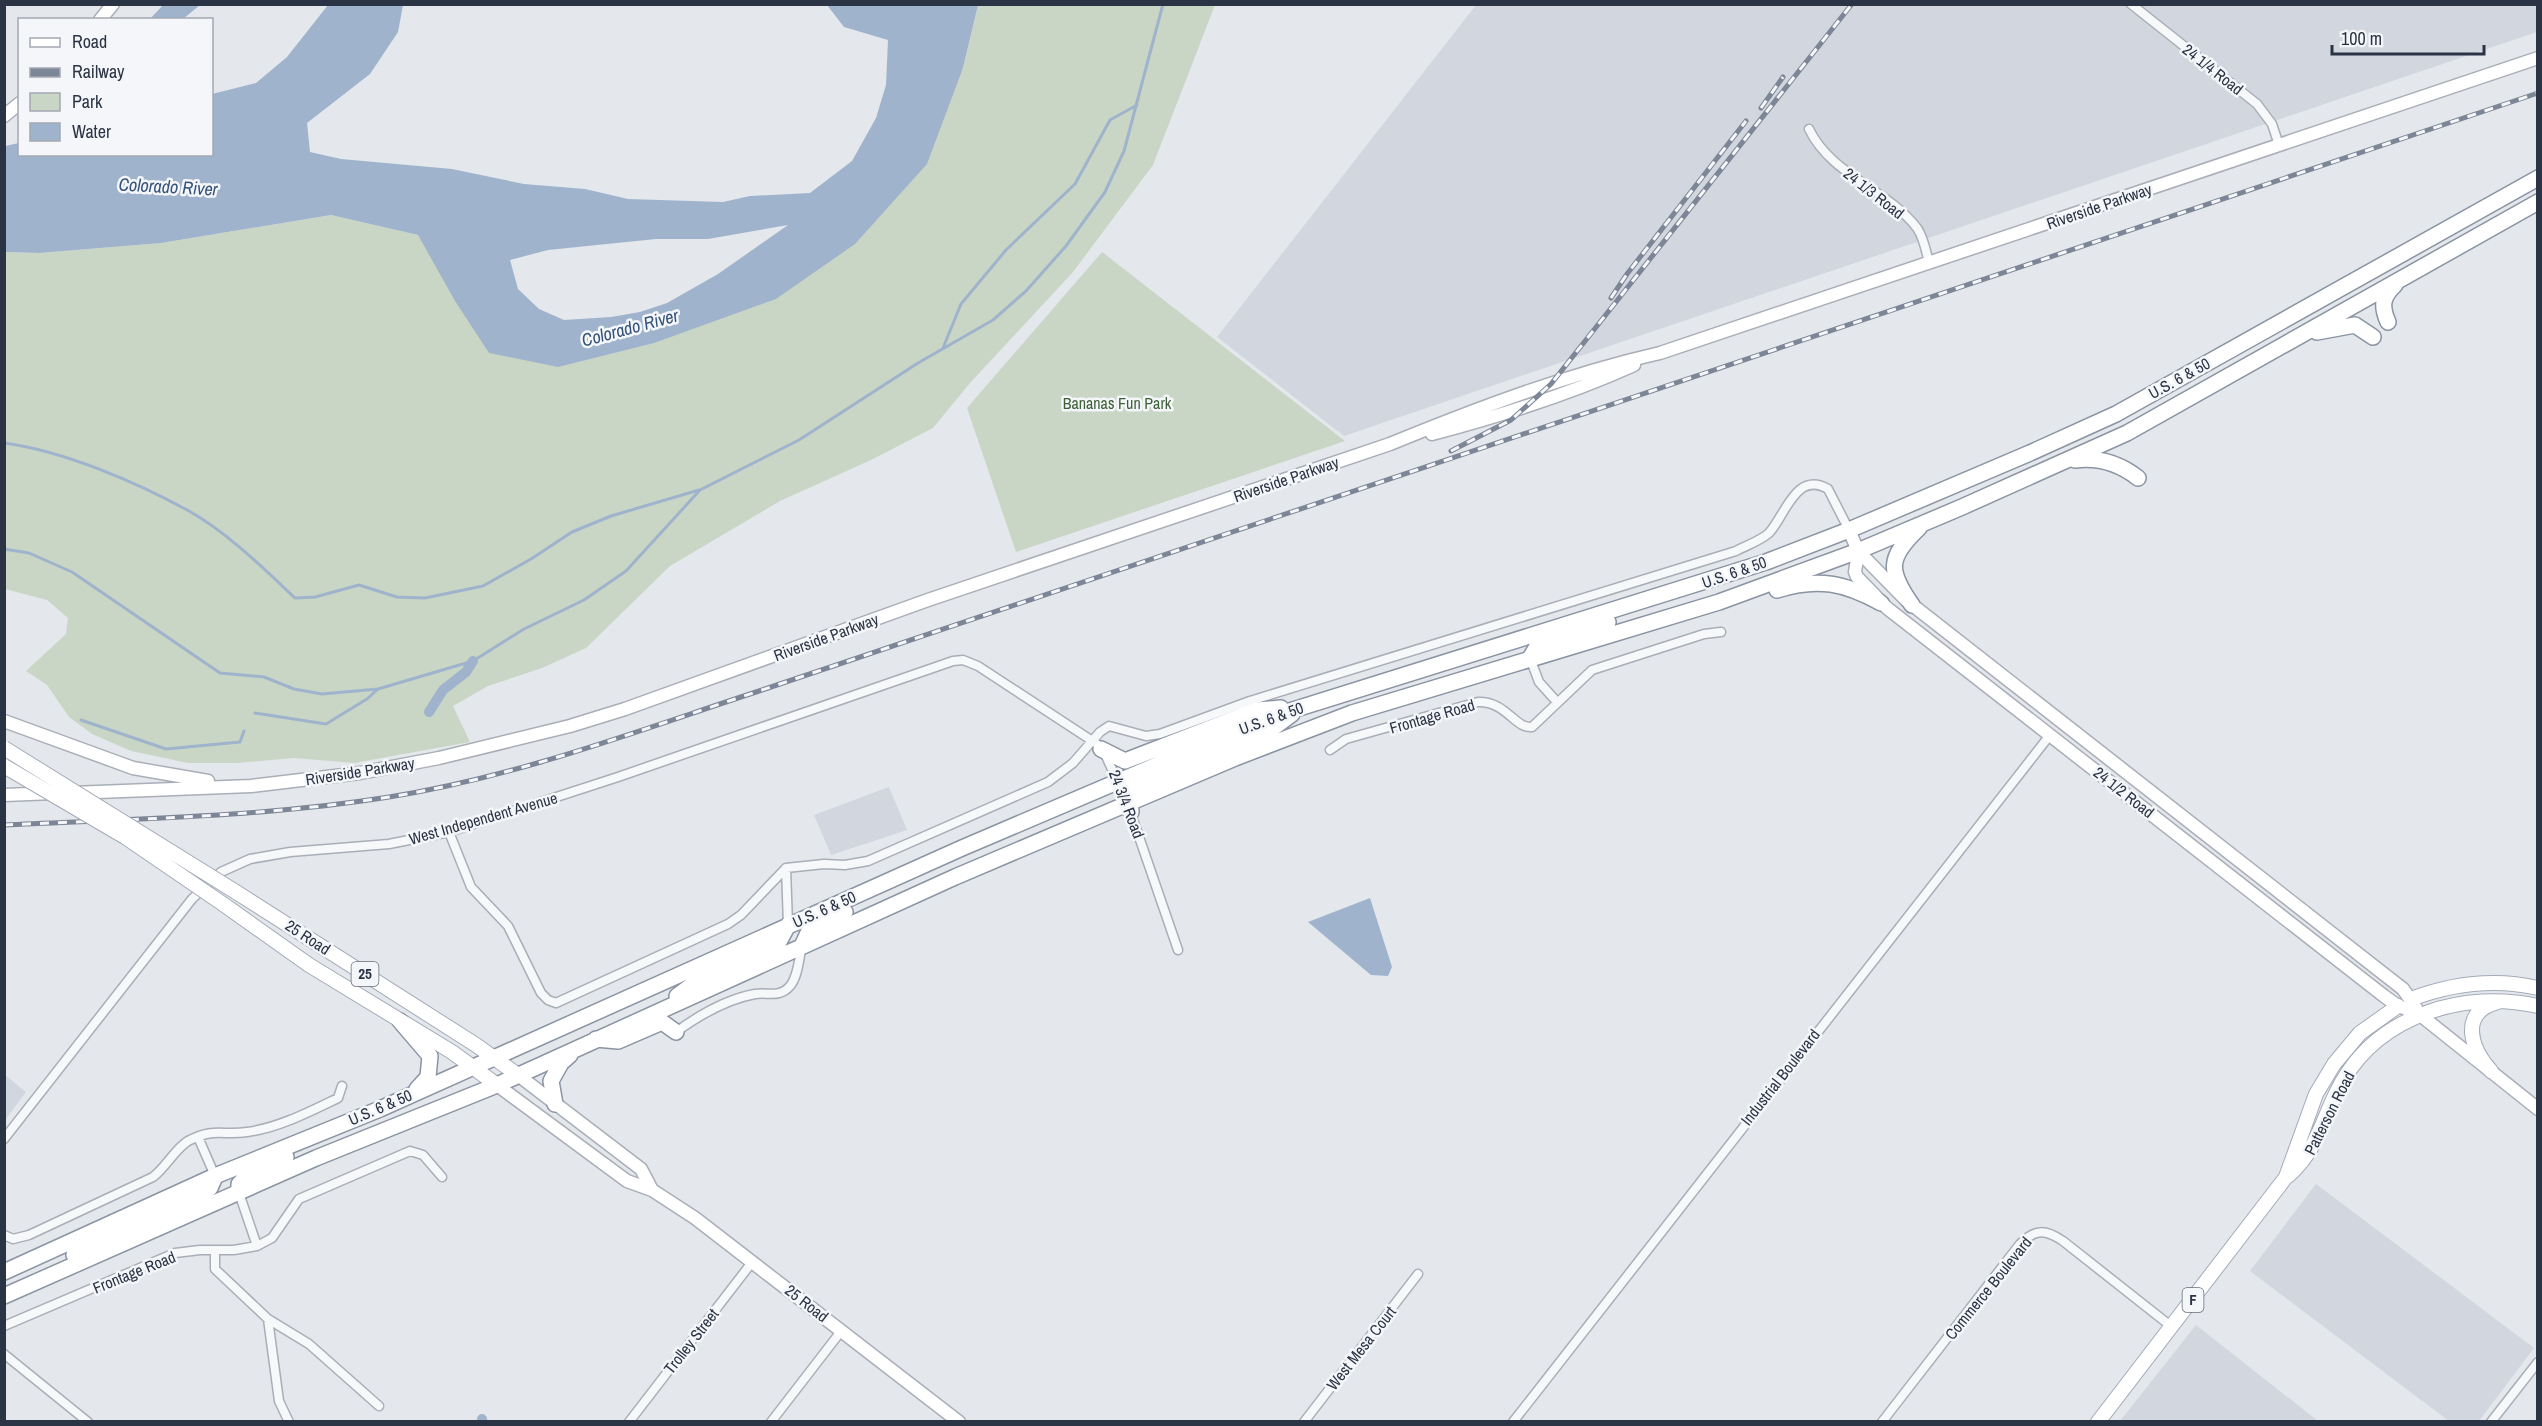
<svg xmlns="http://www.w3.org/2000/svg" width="2542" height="1426" viewBox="0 0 2542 1426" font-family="'Archivo Narrow',sans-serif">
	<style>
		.built { fill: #d2d6de }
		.green { fill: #c9d6c5 }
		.water { fill: #9fb4cc; fill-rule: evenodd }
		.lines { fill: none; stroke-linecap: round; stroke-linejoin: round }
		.stream { stroke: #9fb4cc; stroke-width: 3 }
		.canal { stroke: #9fb4cc; stroke-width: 10 }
		.street-casing { stroke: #a9aeb7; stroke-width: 11 }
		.secondary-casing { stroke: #a9aeb7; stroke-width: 15 }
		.primary-casing { stroke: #a3abb8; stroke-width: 16 }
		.highway-casing { stroke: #8b94a3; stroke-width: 18 }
		.street { stroke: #f7f8fa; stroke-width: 8 }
		.secondary { stroke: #fff; stroke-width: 12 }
		.primary { stroke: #fff; stroke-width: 14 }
		.highway { stroke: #fff; stroke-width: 15 }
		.rail-casing { stroke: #7d8696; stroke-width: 5 }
		.rail { stroke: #f4f6f9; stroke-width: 3; stroke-dasharray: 9; stroke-linecap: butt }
		.primary-bridge-casing { stroke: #a3abb8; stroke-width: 16; stroke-linecap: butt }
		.primary-bridge { stroke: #fff; stroke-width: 14 }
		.labels { text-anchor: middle; stroke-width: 5; stroke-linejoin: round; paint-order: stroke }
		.shield { fill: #f4f6f9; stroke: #676e7b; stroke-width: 1.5 }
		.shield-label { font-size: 15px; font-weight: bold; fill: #2b3445 }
		.street-label { font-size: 16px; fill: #2b3445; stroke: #f4f6f9 }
		.park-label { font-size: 16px; fill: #3f6138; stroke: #f4f6f9 }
		.water-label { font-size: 18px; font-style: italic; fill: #34527a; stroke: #f4f6f9 }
	</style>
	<rect width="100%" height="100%" fill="#e4e7ec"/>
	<path class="built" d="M1476 5H2537V32L1344 436 1217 337Z
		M889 787 907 830 831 855 814 815Z
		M5 1075 26 1092 5 1120Z
		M2316 1184 2534 1348 2479 1421H2449L2250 1271Z
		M2196 1325 2318 1421H2120Z"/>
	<path class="green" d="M978 5H1215L1153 165 1073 272 970 383 933 428 873 459 780 501 670 566 586 648 542 668 488 686 453 706 470 742 354 763 294 758 237 763H188L131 751 92 734 69 717 47 685 26 671 66 634 68 618 47 600 5 589V252L39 253 161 243 331 215 418 235 489 353 776 299 963 69Z
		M1102 252 1345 441 1016 552 967 408Z"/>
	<path class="water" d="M164 4H200V5L183 19H150Z
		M328 5H403L398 32 370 74 307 123 310 152 341 159 452 169 524 184 585 189 628 199 723 202 750 196 810 193 852 161 876 118 886 85 888 40 844 27 827 5H978L963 68 927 164 855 244 776 299 654 343 558 367 489 353 455 301 418 235 331 215 161 243 39 253 5 252V146L19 143 20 154H212V94L256 83 287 57ZM788 225 718 274 667 303 640 312 611 317 564 320 539 309 518 289 510 260 548 250 656 239H708Z
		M1370 898 1392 967 1388 976 1371 975 1308 922Z"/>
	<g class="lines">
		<path class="stream" d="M943 348 961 304 1006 250 1075 184 1110 120 1137 105
			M4 443C64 451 136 482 189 511 228 533 263 568 295 598L315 597 359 585 397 597 425 598 483 586 531 559 572 532 611 516 699 490
			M4 549 29 553 72 572 220 673 264 677 294 689 322 694 378 689
			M255 713 326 724 367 699 378 689 473 661 524 629 584 600 626 571 700 490 799 440 918 363 993 320 1026 291 1066 246 1105 192 1124 151 1163 4
			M81 720 166 749 240 742 244 731"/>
		<path class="canal" d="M429 712 443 690 466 672 473 661
			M482 1419V1422"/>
		<g class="street-casing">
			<path id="street" d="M2131 4 2257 104 2272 124 2279 145
				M1809 129C1831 175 1887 189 1917 228 1924 238 1926 251 1929 263
				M1530 658 1539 682 1557 702
				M1330 750 1346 739 1478 702C1506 701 1515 729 1532 727L1592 670 1704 634 1721 632
				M1105 754 1127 802 1178 950
				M449 832 471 887 508 926 541 993 548 1000 556 1003 728 924 741 915 786 868 824 864 845 865 868 861 1048 782 1073 763 1100 732 1109 726 1146 736 1160 734 1250 701 1736 551C1747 545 1760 541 1769 533 1785 516 1796 470 1828 489L1849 530
				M786 868 788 925
				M676 1032C698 1016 727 999 755 994 768 992 780 998 790 986 798 977 799 958 802 946
				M198 1137 215 1176
				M4 1139 192 899 221 872 250 859 290 852 389 844 449 832 618 777 953 661 963 660 978 666 1097 744
				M239 1193 257 1246
				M4 1235 13 1239 29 1235 153 1177C166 1167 175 1149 188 1141 215 1127 222 1136 247 1132 278 1128 309 1112 338 1098L342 1086
				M215 1250V1269L268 1319 279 1401 289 1422
				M268 1319 309 1344 379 1406
				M4 1326 175 1253 200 1250H234L257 1246 272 1238 299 1199 410 1151 423 1155 442 1177
				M4 1354 88 1422
				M629 1422 753 1261
				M771 1422 842 1330
				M1304 1422 1418 1274
				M1513 1422 2050 735
				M1882 1422 2020 1244C2035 1229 2045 1229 2063 1241L2172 1327
				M2491 1422 2538 1362"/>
		</g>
		<g class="secondary-casing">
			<path id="secondary" d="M100 20 113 4
				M4 116 20 103
				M1432 434C1500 416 1570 394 1634 365
				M1849 530 1858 551 1906 600 2403 989 2416 1008
				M1858 551 1855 572 1857 577 1887 608 2384 996 2398 1006 2419 1014 2538 1109
				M4 721 133 768 208 781
				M72 793 251 786 360 773 439 758 570 726 625 709 928 600 1390 444C1478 408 1568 374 1660 353L2538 58
				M4 795 54 793
				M518 1075 641 1169 652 1190
				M497 1085 627 1181 652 1190 695 1218 959 1422"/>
		</g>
		<g class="primary-casing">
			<path id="primary" d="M236 892 476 1045 518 1075
				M223 904 309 965 452 1052 497 1085
				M2411 999C2453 983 2494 978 2538 988
				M2491 1071C2471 1049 2458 1012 2498 1002
				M2288 1176C2320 1148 2322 1116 2342 1082 2381 1014 2465 990 2538 1006
				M2098 1422 2286 1177 2316 1094 2334 1064 2360 1033 2398 1006"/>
		</g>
		<g class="highway-casing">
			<path id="highway" d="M2388 322C2381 306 2382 297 2395 285
				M2317 332 2355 325 2373 337
				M2075 460C2099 457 2119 463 2138 478
				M1777 590C1818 577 1845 583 1881 603
				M1912 605C1888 571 1887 558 1919 528
				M1530 658 1538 645 1608 622
				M1101 749 1125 761 1257 710 1281 708
				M1131 812 1130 795 1139 783 1273 728 1292 714
				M802 946 809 931 845 912
				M677 996 696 982 779 942 788 925
				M400 1021 430 1056 428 1077 417 1089
				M596 1039 618 1041 662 1022 676 1032
				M555 1104 551 1081 561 1063 570 1055
				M239 1193V1184L246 1177 286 1157
				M74 1255 193 1201 210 1188 214 1179
				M4 1272 215 1176 380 1109 962 848 1267 718 1766 562 1849 530 2030 453 2116 414 2538 178
				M4 1296 316 1158 497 1085 955 877 1235 758 1352 713 1719 602 1858 551 1962 507 2127 433 2538 202"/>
		</g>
		<use href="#street" class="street"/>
		<use href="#secondary" class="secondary"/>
		<use href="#primary" class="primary"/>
		<use href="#highway" class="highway"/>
		<g class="rail-casing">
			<path id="rail" d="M1761 108 1783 77
				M1611 298 1627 274 1746 121
				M1451 451 1511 420 1551 384 1852 4
				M4 825C133 819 262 817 389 797 516 777 637 731 759 691L2538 93"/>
		</g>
		<use href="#rail" class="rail"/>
		<g class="primary-bridge-casing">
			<path id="primary-bridge" d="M4 748 236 892
				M4 766 125 837 223 904"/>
		</g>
		<use href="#primary-bridge" class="primary-bridge"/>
	</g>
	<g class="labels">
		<g class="shield">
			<rect x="351.5" y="962" width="27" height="24" rx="4.5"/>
			<rect x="2182.5" y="1288" width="21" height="24" rx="4.5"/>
		</g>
		<g class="shield-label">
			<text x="365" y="979">25</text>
			<text x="2193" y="1305">F</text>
		</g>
		<g class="street-label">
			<text transform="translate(2213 69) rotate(38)" y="6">24 1/4 Road</text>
			<text transform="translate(1874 193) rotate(38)" y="6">24 1/3 Road</text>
			<text transform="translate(2099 206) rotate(-19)" y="6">Riverside Parkway</text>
			<text transform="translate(2179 378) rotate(-29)" y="6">U.S. 6 &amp; 50</text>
			<text transform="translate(1286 479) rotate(-19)" y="6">Riverside Parkway</text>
			<text transform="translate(1734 572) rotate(-19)" y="6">U.S. 6 &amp; 50</text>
			<text transform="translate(826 637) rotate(-20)" y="6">Riverside Parkway</text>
			<text transform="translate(1432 716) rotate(-16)" y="6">Frontage Road</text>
			<text transform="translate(1271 718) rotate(-20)" y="6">U.S. 6 &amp; 50</text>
			<text transform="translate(360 771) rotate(-9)" y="6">Riverside Parkway</text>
			<text transform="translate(2124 792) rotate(38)" y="6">24 1/2 Road</text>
			<text transform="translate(1127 804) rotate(69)" y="6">24 3/4 Road</text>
			<text transform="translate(483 818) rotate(-16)" y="6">West Independent Avenue</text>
			<text transform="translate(824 909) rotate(-24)" y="6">U.S. 6 &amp; 50</text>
			<text transform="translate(308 937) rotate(33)" y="6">25 Road</text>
			<text transform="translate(1780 1077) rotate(-52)" y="6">Industrial Boulevard</text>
			<text transform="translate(380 1107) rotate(-23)" y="6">U.S. 6 &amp; 50</text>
			<text transform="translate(2329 1113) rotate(-63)" y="6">Patterson Road</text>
			<text transform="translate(134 1272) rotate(-22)" y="6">Frontage Road</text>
			<text transform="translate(1988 1288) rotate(-51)" y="6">Commerce Boulevard</text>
			<text transform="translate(807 1303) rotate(38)" y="6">25 Road</text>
			<text transform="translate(691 1341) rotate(-52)" y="6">Trolley Street</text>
			<text transform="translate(1361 1348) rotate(-52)" y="6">West Mesa Court</text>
		</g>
		<g class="park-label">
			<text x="1117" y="409">Bananas Fun Park</text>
		</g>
		<g class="water-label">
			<text transform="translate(168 187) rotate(3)" y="6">Colorado River</text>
			<text transform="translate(630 328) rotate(-15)" y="6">Colorado River</text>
		</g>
	</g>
	<rect width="2542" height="1426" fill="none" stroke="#2b3445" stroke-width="12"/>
	<rect x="18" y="18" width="195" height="138" fill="#f4f6f9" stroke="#a4a8b1" stroke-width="1.5"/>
	<rect x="30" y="38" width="30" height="9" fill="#ffffff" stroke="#a4a8b1" stroke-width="1.5"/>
	<text x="72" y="48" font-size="18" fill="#2b3445">Road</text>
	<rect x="30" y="68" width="30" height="9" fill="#7d8696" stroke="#a4a8b1" stroke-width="1.5"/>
	<text x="72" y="78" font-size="18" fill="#2b3445">Railway</text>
	<rect x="30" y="93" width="30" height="18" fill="#c9d6c5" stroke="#a4a8b1" stroke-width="1.5"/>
	<text x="72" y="108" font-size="18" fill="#2b3445">Park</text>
	<rect x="30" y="123" width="30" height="18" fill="#9fb4cc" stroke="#a4a8b1" stroke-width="1.5"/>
	<text x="72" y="138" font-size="18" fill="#2b3445">Water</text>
	<path d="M2332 45v9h152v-9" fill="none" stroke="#2b3445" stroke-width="3"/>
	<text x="2341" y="45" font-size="18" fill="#2b3445" stroke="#f4f6f9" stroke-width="4.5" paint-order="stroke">100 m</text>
</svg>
